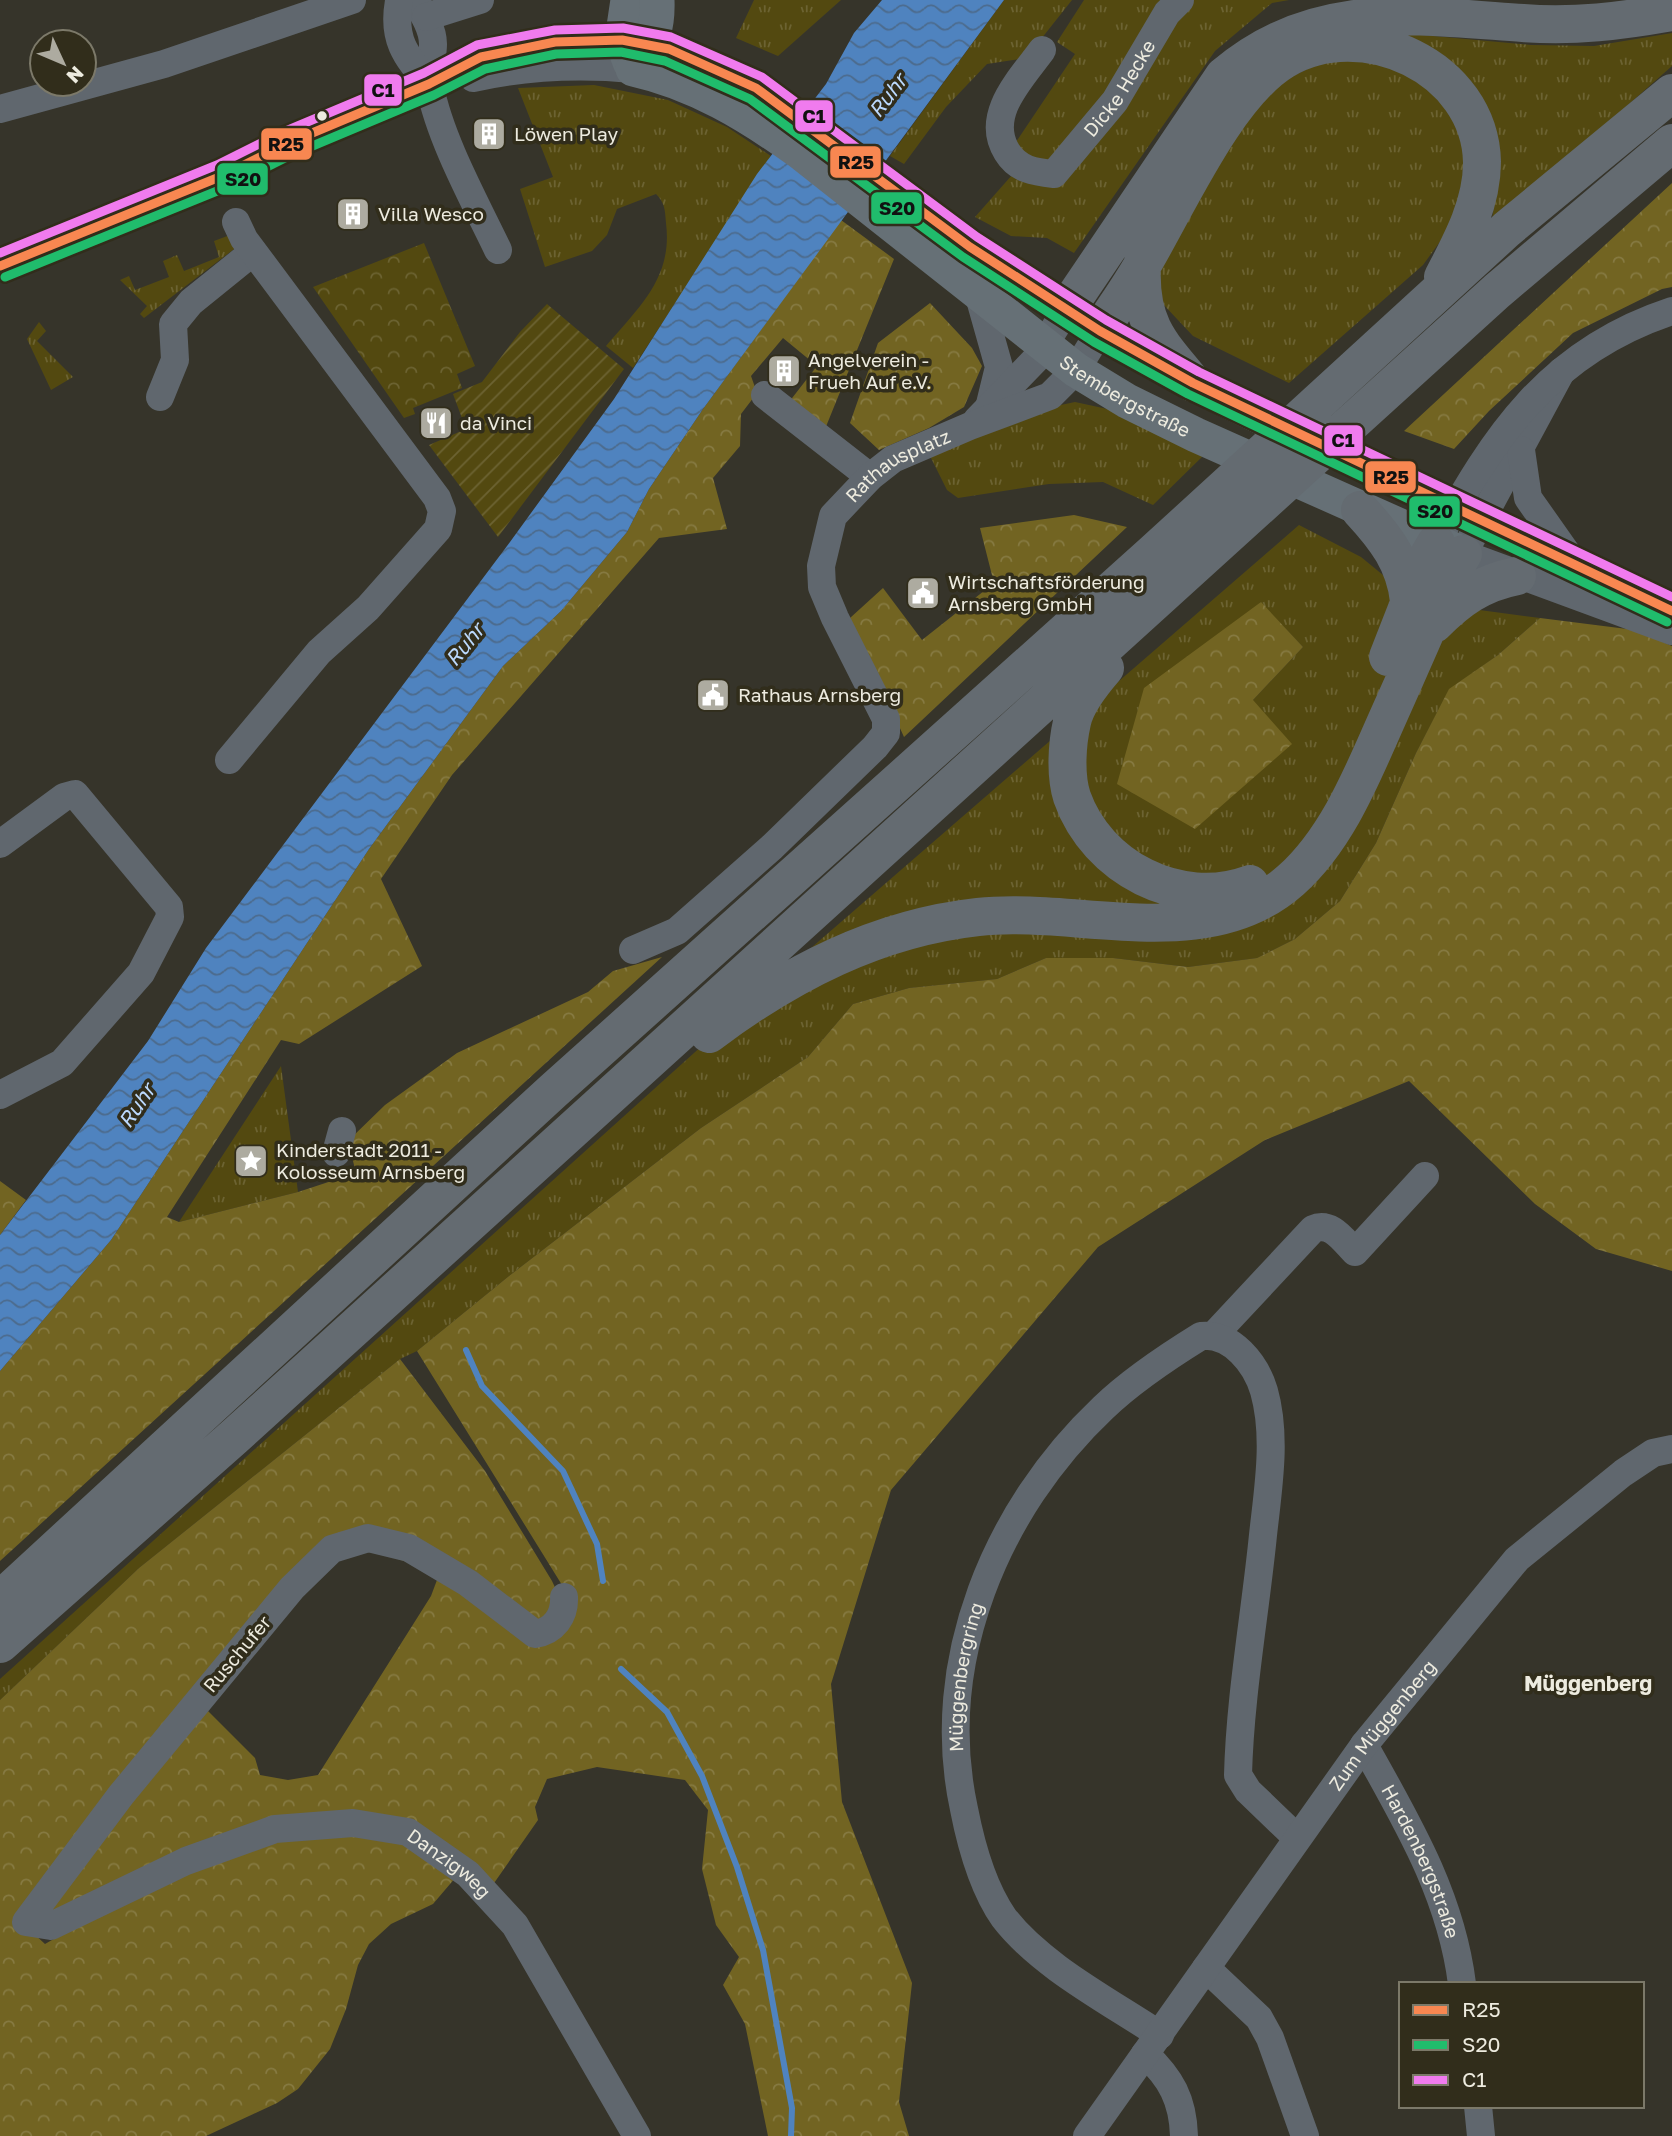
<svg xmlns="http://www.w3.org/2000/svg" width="1672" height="2136" viewBox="0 0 1672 2136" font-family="'Golos Text',sans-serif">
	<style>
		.grass { fill: url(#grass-tufts); fill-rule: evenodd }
		.forest { fill: url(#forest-crowns) }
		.park { fill: url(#park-crowns) }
		.garden { fill: url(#garden-furrows) }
		.water { fill: url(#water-waves) }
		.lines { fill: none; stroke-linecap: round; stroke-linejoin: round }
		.stream { stroke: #4f83bf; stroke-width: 6 }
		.minor { stroke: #60676e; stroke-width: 28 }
		.major { stroke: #667076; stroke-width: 35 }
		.highway { stroke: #646b71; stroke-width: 38 }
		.bus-1-casing { stroke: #312d1b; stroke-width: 14 }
		.bus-2-casing { stroke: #312d1b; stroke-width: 14 }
		.bus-3-casing { stroke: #312d1b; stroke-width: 14 }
		.bus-1 { stroke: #f88751; stroke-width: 9 }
		.bus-2 { stroke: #20bc6c; stroke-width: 9 }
		.bus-3 { stroke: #f07bee; stroke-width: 9 }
		.bus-dot { fill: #edebdf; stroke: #312d1b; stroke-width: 2.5 }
		.labels { text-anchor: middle; stroke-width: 7; stroke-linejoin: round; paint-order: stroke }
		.street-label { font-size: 19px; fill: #edebdf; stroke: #312d1b }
		.poi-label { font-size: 19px; fill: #edebdf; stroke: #312d1b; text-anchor: start }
		.water-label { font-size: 21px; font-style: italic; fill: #bbd9fd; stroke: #312d1b }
		.neighbourhood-label { font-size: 21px; font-weight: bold; fill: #edebdf; stroke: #312d1b }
		.line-badge { stroke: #312d1b; stroke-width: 2.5 }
		.pale-badge-label { font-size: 19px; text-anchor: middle; font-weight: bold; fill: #111 }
	</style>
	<defs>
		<pattern id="grass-tufts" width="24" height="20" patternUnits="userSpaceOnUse" patternTransform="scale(1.75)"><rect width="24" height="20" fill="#534910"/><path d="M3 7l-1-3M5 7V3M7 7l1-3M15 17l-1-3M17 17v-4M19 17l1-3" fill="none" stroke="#6c6332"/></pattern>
		<pattern id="forest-crowns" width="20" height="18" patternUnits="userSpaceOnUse" patternTransform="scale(1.75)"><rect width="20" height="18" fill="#726422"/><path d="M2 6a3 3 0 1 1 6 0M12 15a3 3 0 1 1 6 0" fill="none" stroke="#867a42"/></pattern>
		<pattern id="park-crowns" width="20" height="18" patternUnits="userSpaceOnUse" patternTransform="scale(1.75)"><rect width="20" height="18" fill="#534910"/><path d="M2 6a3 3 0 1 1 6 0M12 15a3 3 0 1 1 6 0" fill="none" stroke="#6c6332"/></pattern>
		<pattern id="garden-furrows" width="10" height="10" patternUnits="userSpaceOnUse" patternTransform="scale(1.75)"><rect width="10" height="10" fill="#534910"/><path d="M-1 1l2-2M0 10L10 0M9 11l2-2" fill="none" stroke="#6c6332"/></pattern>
		<pattern id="water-waves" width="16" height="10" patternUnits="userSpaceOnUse" patternTransform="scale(1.75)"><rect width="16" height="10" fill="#4f83bf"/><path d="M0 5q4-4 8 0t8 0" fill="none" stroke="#4c6b8d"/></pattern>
	</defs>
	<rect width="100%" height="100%" fill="#36342a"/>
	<path class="grass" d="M754 0H841L778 56 736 38Z
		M1004 0H1072L1026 58 987 64 946 107 904 164 890 156Z
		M1084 0H1289L1272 3 1215 51 1074 253 1047 238 1011 236 975 217 1020 166 1010 151 1075 54 1057 42Z
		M1400 33 1531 45 1594 46 1672 33V66L1491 226 1497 185 1495 142Z
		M1343 52 1424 77 1465 137 1464 191 1447 232 1423 265 1289 383 1193 336 1162 303 1157 258 1266 89Z
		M594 85 668 100 727 127 771 156 633 368 606 346C639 307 673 278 666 223 665 210 665 203 656 194L617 209 607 235 592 251 545 267 520 189 553 177 518 88Z
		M230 235 238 246 144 318 140 314 147 306 120 280 129 276 135 290 169 277 163 261 177 255 184 271 219 257 214 241Z
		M39 322 46 331 37 341 73 377 51 390 27 339Z
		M1075 402 1112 410 1204 455 1153 505 1103 482 1049 484 958 498 947 490 930 456 1037 410Z
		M1299 525 1361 557 1394 584 1472 609 1540 618 1498 655 1449 690 1416 753 1376 843 1340 901 1295 939 1257 958 1188 967 1113 958H1046L997 979 909 988 853 1004 808 1057 701 1128 509 1276 417 1351 400 1359 139 1568 0 1700V1679L796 961ZM1260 602 1303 647 1253 700Z
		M281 1066 298 1192 179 1222Z"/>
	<path class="forest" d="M1672 183V287L1662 289 1573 333 1489 411 1454 449 1404 431Z
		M841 220 894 259 825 429 789 402 817 366 783 338 751 376 757 393 741 414 740 446 713 478 727 529 659 538 452 775 381 879 422 966 299 1044 281 1040 167 1217 179 1222 298 1192 356 1173 348 1141 385 1105 457 1053 588 992 613 971 662 957 0 1561V1371L111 1240 369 849 503 666 561 611 627 532 649 489 703 409Z
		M930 303 972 348 982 366 964 407 929 428 879 450 850 423 878 343Z
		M1074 515 1127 527 904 737 850 618 883 588 922 640 994 583 980 528Z
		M1261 602 1303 647 1253 700 1292 744 1195 829 1117 784 1144 688Z
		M1540 618 1635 630 1672 646V1271L1596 1249 1535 1204 1409 1081 1265 1140 1098 1247 891 1490 831 1684 842 1802 912 1983 899 2102 909 2136H768L745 2024 723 1985 739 1957 716 1925 702 1869 708 1810 685 1780 597 1767 547 1779 535 1807 538 1820 492 1886 359 1814 31 1919 201 1704 255 1758 260 1775 288 1780 318 1775 431 1596 440 1572 538 1637 562 1585 417 1351 509 1276 701 1128 808 1057 853 1004 909 988 997 979 1046 958H1113L1188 967 1257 958 1295 939 1340 901 1376 843 1416 753 1449 689 1498 655Z
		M0 1181 26 1200 0 1235Z
		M400 1359 485 1471 552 1581 560 1598 545 1627 470 1583 341 1540 21 1922 45 1944 138 1891 250 1845 381 1830 456 1877 433 1904 391 1924 369 1944 358 1965 346 2009 330 2049 298 2089 277 2103 206 2136H0V1700L139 1568Z"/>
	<path class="park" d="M424 243 475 366 457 374 462 388 413 408 415 414 404 418 313 287Z"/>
	<path class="garden" d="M547 304 624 369 498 537 429 445 466 429 453 394 482 382 520 332Z"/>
	<path class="water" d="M882 0H1004L703 409 649 489 627 532 561 611 503 666 369 849 111 1240 0 1371V1235L148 1041 206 948 507 546 614 399 757 174 826 84 854 33Z"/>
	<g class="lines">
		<path class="stream" d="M466 1350 482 1386 563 1471 597 1544 603 1581
			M621 1669 667 1712 702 1776 737 1867 763 1950 792 2108 791 2136"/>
		<g class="minor">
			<path d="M415 0C423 13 433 29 433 44 433 58 427 73 430 87 440 139 475 202 498 250"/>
			<path d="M399 1C392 39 405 55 429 84"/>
			<path d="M426 17 480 0"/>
			<path id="s1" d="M1042 50C1021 79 984 115 1007 152 1018 170 1035 172 1054 174L1115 101 1167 13 1180 0"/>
			<path d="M473 78C527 66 578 64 633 69"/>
			<path d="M0 109 164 64 352 0"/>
			<path d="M0 266 222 176 286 144 429 84 481 57 555 42 622 40"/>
			<path d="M979 296 999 367 989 408"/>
			<path d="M1561 372 1463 554 1672 631"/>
			<path d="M765 395 870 477"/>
			<path d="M160 397 175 360 173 324 191 302 253 252"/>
			<path d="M977 420 1035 360 1066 310"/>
			<path d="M1521 450 1528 498 1571 559"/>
			<path d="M1483 520 1672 611"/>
			<path d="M1436 543C1494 435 1550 351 1672 311"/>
			<path d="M229 760 319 652 368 608 438 529 442 511 437 498 244 239 236 222"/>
			<path d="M0 844 64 797 75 794 169 907 170 917 141 973 62 1063 0 1095"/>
			<path id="s2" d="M633 950 677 931 772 847 875 747 886 733V719L835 618 822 587 821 566 833 516 870 477 893 459 970 426 1050 396 1076 370 1100 331"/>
			<path d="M336 1153 342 1131"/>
			<path d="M1214 1335 1313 1229C1331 1221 1343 1240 1355 1252L1425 1176"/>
			<path id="s3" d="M564 1597C565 1616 554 1631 535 1634L468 1583 409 1548 368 1538 332 1549 292 1588 121 1795 26 1922 51 1926 186 1861 275 1829 353 1823 408 1832 468 1874 515 1925 637 2136"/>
			<path id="s4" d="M1364 1745C1407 1822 1451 1895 1462 1984"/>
			<path d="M1206 1968 1259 2018 1270 2038 1305 2136"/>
			<path id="s5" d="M1160 2035C1109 2001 1041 1966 1004 1918 983 1888 971 1845 964 1809 932 1662 996 1509 1103 1408 1132 1380 1167 1357 1201 1336 1232 1333 1256 1364 1264 1391 1277 1437 1268 1489 1263 1535 1255 1615 1240 1696 1238 1775L1248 1791 1297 1838"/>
			<path d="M1145 2054C1171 2078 1183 2100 1184 2136"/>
			<path d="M1478 2106 1481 2136"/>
			<path id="s6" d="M1087 2136 1364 1745 1517 1559 1623 1473 1653 1453 1672 1449"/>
		</g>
		<g class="major">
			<path d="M628 0 622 40 630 62"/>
			<path d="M622 40C739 56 821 139 913 206 973 250 1034 291 1098 330 1220 404 1354 459 1483 520"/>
			<path d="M637 63C653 42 658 26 657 0"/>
			<path id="s7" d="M633 69C696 83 748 115 800 152L1076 370 1127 401 1196 435 1463 554"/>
		</g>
		<path class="highway" d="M1142 265C1139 322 1158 342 1193 383
			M1066 310 1224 76C1313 0 1408 15 1523 23 1574 27 1622 21 1672 12
			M1100 331C1114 309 1130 287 1143 264 1178 205 1226 95 1284 60 1362 13 1480 67 1482 162 1482 204 1462 241 1443 277
			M1360 510C1386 538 1405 563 1409 601
			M1434 624C1459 599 1481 583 1517 576
			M1388 657 1426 560 1436 543
			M1105 668C1092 683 1076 703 1072 722 1067 744 1065 775 1072 797 1097 868 1179 910 1250 884
			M709 1034C789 974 877 928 978 917 1080 906 1207 955 1291 880 1338 838 1363 773 1388 717 1410 668 1431 620 1452 571L1463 554
			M0 1600 553 1091 1152 554 1507 229 1672 93
			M0 1644 234 1437 1497 291 1672 143"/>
		<g class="bus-1-casing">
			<path id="bus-1" d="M0 266 222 176 286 144 429 84 481 57 555 42 622 40 669 49 756 88 970 247 1100 331 1193 383 1672 611"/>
		</g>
		<g class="bus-2-casing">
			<path id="bus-2" d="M5 277 227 187 291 155 434 95 485 69 556 54 621 52 665 61 750 99 963 257 1094 342 1188 394 1667 622"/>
		</g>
		<g class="bus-3-casing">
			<path id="bus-3" d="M0 253 217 165 281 133 424 73 477 45 555 30 623 28 671 37 762 77 977 237 1106 320 1199 372 1672 597"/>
		</g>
		<use href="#bus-1" class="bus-1"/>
		<use href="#bus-2" class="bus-2"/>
		<use href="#bus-3" class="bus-3"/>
	</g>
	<defs>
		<g id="building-square" transform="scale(1.75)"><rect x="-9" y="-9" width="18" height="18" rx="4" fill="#adaba0" stroke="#312d1b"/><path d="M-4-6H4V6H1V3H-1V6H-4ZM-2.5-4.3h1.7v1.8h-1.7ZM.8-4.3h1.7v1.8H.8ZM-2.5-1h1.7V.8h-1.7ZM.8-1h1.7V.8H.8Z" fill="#fff"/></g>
		<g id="restaurant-square" transform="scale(1.75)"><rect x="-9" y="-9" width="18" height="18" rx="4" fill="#adaba0" stroke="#312d1b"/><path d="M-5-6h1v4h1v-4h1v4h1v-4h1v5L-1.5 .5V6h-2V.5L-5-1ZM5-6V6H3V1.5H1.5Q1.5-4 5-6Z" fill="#fff"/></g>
		<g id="civic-square" transform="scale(1.75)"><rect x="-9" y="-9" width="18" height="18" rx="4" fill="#adaba0" stroke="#312d1b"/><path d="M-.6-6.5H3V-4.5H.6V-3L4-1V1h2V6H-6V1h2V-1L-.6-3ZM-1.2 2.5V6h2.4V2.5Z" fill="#fff"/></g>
		<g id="sight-square" transform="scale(1.75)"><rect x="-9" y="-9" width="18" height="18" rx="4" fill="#adaba0" stroke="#312d1b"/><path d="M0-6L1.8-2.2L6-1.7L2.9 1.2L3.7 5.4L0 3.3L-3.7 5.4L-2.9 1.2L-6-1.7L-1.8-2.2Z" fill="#fff"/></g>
	</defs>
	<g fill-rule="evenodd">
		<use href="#building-square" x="489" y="134"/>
		<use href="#building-square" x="353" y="214"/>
		<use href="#building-square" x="784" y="371"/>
		<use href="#restaurant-square" x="436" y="423"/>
		<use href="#civic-square" x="923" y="593"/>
		<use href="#civic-square" x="713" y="695"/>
		<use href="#sight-square" x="251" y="1161"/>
	</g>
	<circle class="bus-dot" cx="322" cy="116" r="6"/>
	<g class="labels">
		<g class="street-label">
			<text dy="7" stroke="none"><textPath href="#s1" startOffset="278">Dicke Hecke</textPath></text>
			<text dy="7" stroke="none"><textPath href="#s7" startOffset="595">Stembergstraße</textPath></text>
			<text dy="7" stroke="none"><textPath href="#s2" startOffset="653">Rathausplatz</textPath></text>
			<text transform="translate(237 1654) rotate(-50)" y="7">Ruschufer</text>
			<text dy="7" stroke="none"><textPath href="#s5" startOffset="446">Müggenbergring</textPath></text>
			<text dy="7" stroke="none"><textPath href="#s6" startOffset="506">Zum Müggenberg</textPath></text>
			<text dy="7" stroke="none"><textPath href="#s4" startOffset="130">Hardenbergstraße</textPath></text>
			<text dy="7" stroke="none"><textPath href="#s3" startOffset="1223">Danzigweg</textPath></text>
		</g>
		<g class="poi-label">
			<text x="514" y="141">Löwen Play</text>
			<text x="378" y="221">Villa Wesco</text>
			<text x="808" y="367">Angelverein -<tspan x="808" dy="22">Frueh Auf e.V.</tspan></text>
			<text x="460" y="430">da Vinci</text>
			<text x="948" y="589">Wirtschaftsförderung<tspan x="948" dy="22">Arnsberg GmbH</tspan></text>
			<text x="738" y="702">Rathaus Arnsberg</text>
			<text x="276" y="1157">Kinderstadt 2011 -<tspan x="276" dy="22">Kolosseum Arnsberg</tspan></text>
		</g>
		<g class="water-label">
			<text transform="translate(888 96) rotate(-53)" y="7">Ruhr</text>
			<text transform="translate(465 645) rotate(-51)" y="7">Ruhr</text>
			<text transform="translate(137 1106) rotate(-56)" y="7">Ruhr</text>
		</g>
		<g class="neighbourhood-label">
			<text x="1588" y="1691">Müggenberg</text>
		</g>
	</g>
	<g class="line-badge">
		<rect x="363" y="73" width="40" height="34" rx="7" fill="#f07bee"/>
		<rect x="794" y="99" width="40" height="34" rx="7" fill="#f07bee"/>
		<rect x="260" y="127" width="53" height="34" rx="7" fill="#f88751"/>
		<rect x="829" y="145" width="53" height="34" rx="7" fill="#f88751"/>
		<rect x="216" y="162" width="53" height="34" rx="7" fill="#20bc6c"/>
		<rect x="870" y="191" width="53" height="34" rx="7" fill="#20bc6c"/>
		<rect x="1323" y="424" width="41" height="33" rx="7" fill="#f07bee"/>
		<rect x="1364" y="460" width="53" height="34" rx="7" fill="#f88751"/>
		<rect x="1408" y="495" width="53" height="33" rx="7" fill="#20bc6c"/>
	</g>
	<g class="pale-badge-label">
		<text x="383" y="97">C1</text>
		<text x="814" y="123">C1</text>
		<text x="286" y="151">R25</text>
		<text x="856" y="169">R25</text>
		<text x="243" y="186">S20</text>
		<text x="897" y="215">S20</text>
		<text x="1343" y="447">C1</text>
		<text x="1391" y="484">R25</text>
		<text x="1435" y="518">S20</text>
	</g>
	<rect x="1399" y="1982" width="245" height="126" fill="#312d1b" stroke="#7c7969" stroke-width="2"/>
	<rect x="1413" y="2005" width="35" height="10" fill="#f88751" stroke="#7c7969" stroke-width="2"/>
	<text x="1462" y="2017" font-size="21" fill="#edebdf">R25</text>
	<rect x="1413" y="2040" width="35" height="10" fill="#20bc6c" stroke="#7c7969" stroke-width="2"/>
	<text x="1462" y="2052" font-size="21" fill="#edebdf">S20</text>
	<rect x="1413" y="2075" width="35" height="10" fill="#f07bee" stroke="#7c7969" stroke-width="2"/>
	<text x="1462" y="2087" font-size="21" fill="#edebdf">C1</text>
	<g transform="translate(63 63) rotate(134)"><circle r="33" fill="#312d1b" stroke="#7c7969" stroke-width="2"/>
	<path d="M0-5L12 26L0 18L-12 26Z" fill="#adaba0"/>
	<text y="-10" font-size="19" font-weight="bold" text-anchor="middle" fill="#edebdf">N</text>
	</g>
</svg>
